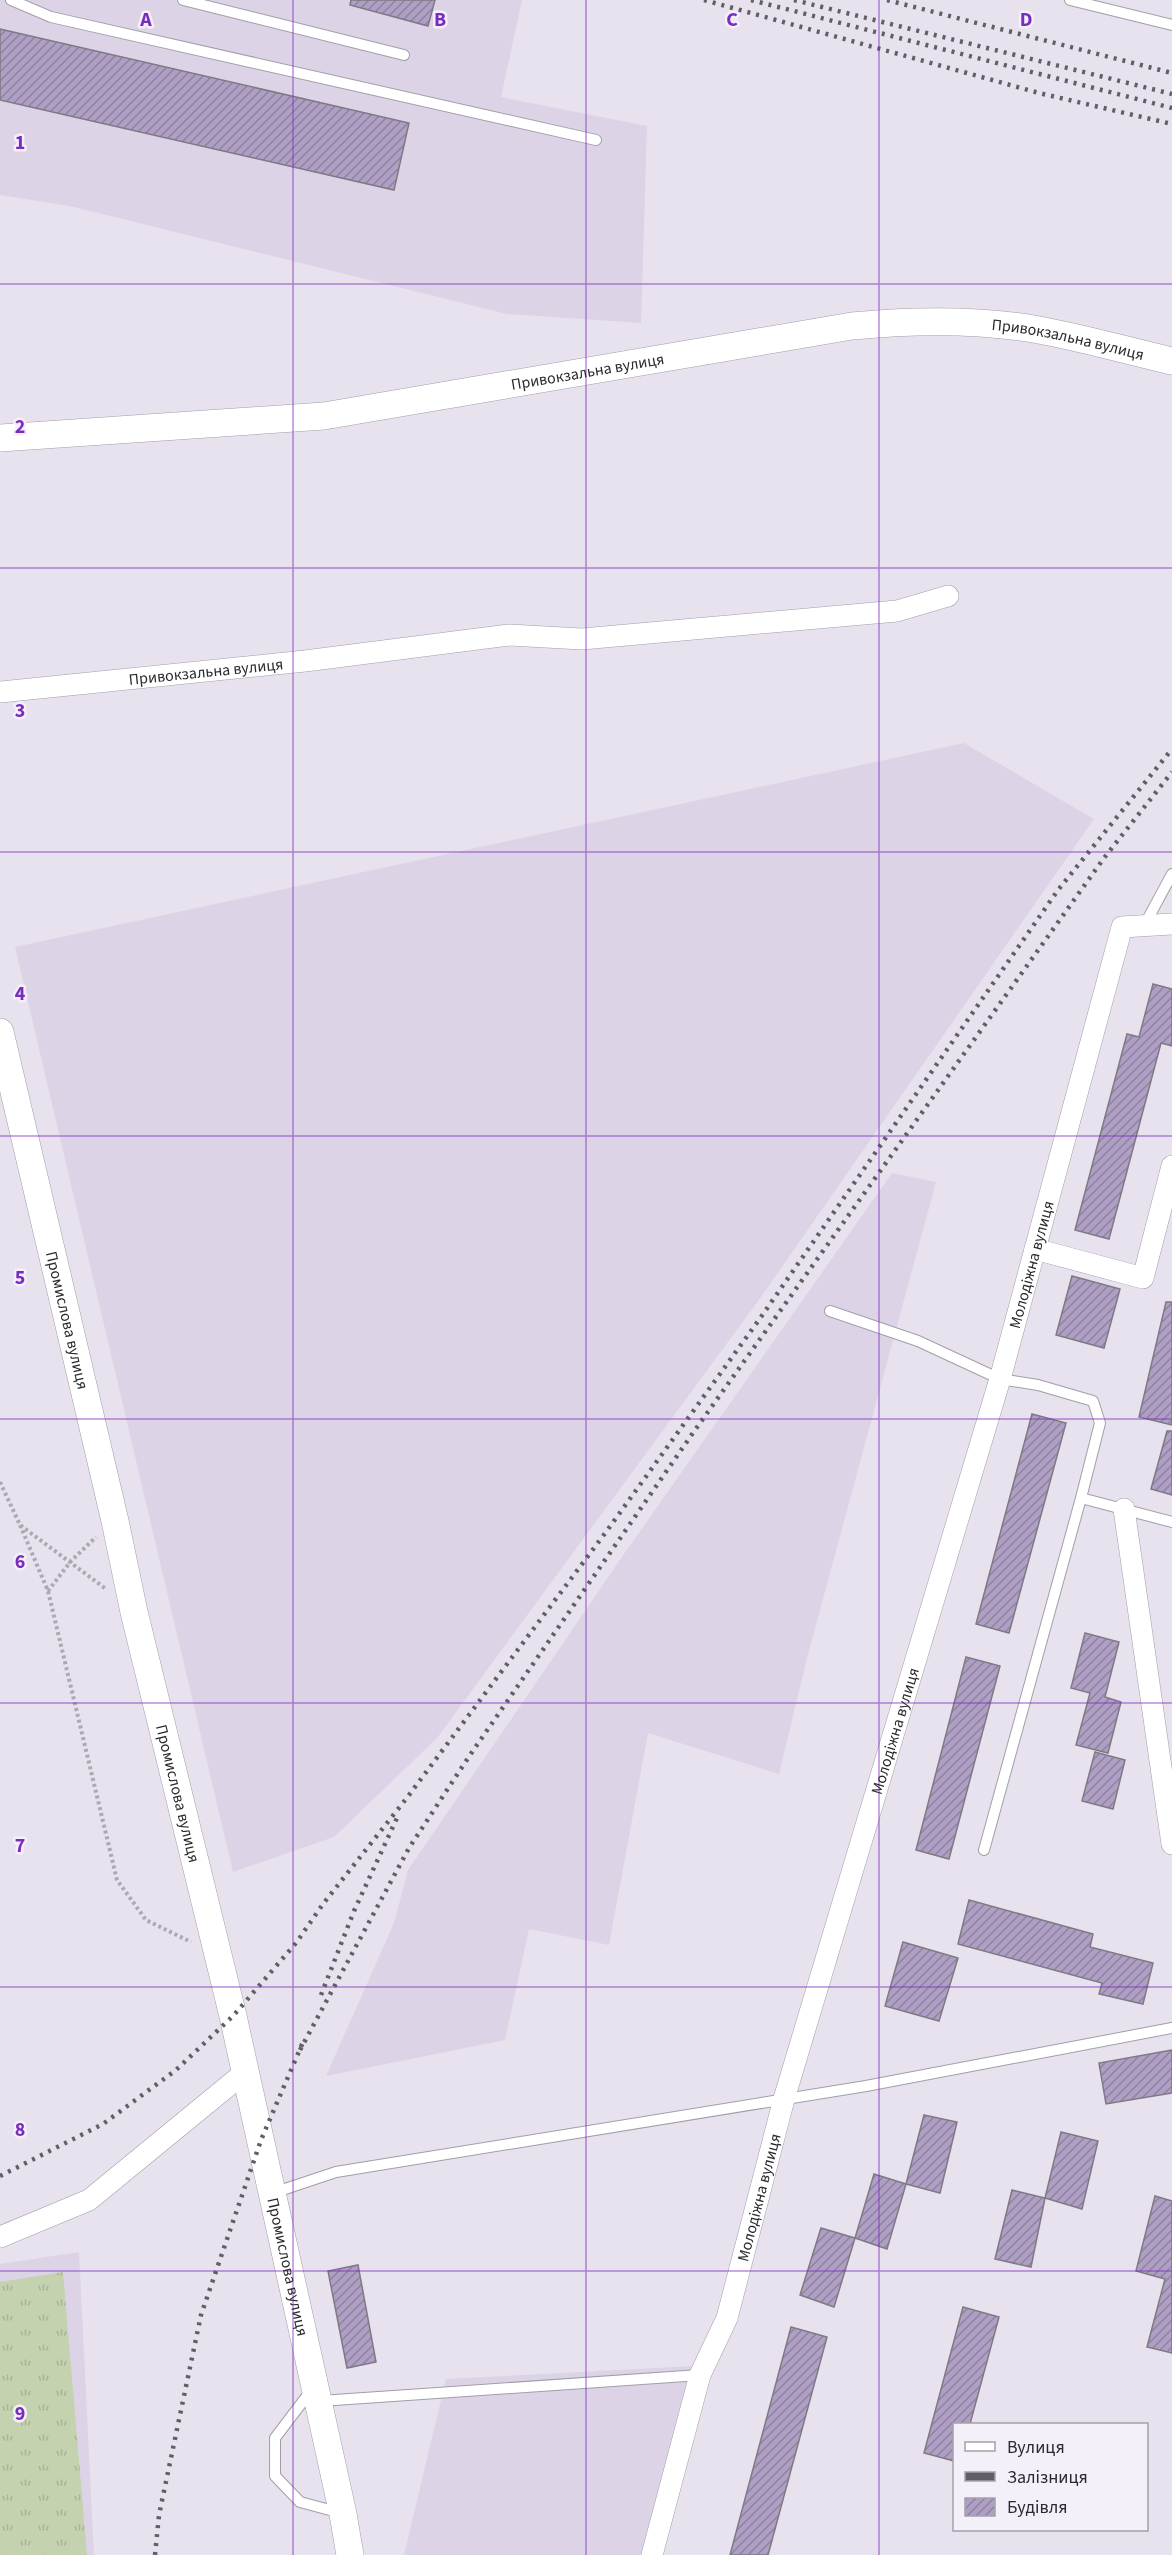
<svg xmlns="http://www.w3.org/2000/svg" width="1172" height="2555" viewBox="0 0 1172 2555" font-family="'Source Sans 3',sans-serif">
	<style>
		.built { fill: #dcd4e6 }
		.grass { fill: url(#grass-tufts) }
		.building { fill: url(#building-hatch); stroke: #7e7a83; stroke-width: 1.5 }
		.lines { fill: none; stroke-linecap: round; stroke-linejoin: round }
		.service-casing { stroke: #a29ea8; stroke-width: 12 }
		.minor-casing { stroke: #a29ea8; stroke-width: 22 }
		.tertiary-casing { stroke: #a29ea8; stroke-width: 28 }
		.path { stroke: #aca9b2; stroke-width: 4; stroke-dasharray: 3 3; stroke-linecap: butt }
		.service { stroke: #fff; stroke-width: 10 }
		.minor { stroke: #fff; stroke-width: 21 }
		.tertiary { stroke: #fff; stroke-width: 27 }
		.rail { stroke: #615f65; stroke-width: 4.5; stroke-dasharray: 3 6; stroke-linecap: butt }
		.grid { fill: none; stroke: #7b2cbf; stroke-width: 1.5; stroke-opacity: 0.55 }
		.labels { text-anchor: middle; stroke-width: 5; stroke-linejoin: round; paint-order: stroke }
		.street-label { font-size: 16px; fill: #2b2a2e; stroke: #f4f0fa }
		.grid-label { font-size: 20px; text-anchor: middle; font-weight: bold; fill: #7b2cbf; stroke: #f4f0fa; stroke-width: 5; stroke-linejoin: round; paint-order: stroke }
	</style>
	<defs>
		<pattern id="grass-tufts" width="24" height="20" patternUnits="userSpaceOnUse" patternTransform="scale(1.5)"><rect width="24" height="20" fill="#c4d2af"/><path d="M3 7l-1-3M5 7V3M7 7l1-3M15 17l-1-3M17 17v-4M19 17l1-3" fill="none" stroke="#a9b497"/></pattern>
		<pattern id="building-hatch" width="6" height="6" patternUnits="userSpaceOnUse" patternTransform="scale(1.5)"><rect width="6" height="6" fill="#af9fc4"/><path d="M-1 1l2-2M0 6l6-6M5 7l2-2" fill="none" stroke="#8f82a0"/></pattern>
	</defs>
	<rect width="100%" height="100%" fill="#e7e2ed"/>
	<path class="built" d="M0 0H522L501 97 647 126 641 323 507 314 70 206 0 195Z
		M964 743 1094 819 761 1297 437 1738 334 1837 233 1872 15 947Z
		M892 1173 936 1182 807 1658 779 1774 648 1733 609 1945 529 1929 505 2040 326 2076 394 1923 408 1870 624 1554Z
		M79 2252 94 2555H0V2264Z
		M694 2366 645 2555H404L446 2379Z"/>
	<path class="grass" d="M63 2272 87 2555H0V2282Z"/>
	<path class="building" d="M351 0H435L428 26 350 5Z
		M0 29 409 123 394 190 0 100Z
		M1153 984 1172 989V1046L1161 1043 1109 1239 1075 1230 1127 1034 1139 1037Z
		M1072 1276 1120 1289 1104 1348 1056 1335Z
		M1166 1302H1172V1425L1139 1417Z
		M1032 1414 1066 1423 1009 1633 976 1624Z
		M1167 1431H1172V1495L1151 1489Z
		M1085 1633 1119 1642 1105 1697 1121 1702 1108 1753 1076 1745 1090 1693 1071 1688Z
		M966 1657 1000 1666 949 1859 916 1850Z
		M1095 1752 1125 1760 1113 1809 1082 1801Z
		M969 1900 1093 1934 1090 1947 1153 1963 1143 2004 1099 1994 1102 1983 958 1944Z
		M903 1942 958 1958 939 2021 885 2006Z
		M1172 2050V2093L1106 2104 1099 2063Z
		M924 2115 957 2122 940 2193 906 2184Z
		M1061 2132 1098 2141 1082 2209 1045 2198Z
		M874 2174 906 2184 887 2249 855 2238Z
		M1012 2190 1045 2198 1031 2267 995 2259Z
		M1155 2196 1172 2201V2353L1147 2347 1165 2279 1136 2271Z
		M821 2228 855 2238 834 2307 800 2295Z
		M358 2265 376 2362 347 2368 328 2271Z
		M963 2307 999 2317 970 2424H954V2461L924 2453Z
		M791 2327 827 2337 768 2555H730Z"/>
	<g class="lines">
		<g class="service-casing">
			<path id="service" d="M11 0 51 17 596 140
				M183 0 404 55
				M1070 0 1172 25
				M1145 924 1172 874
				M830 1311 918 1341 1000 1379 1038 1385 1093 1401 1100 1423 1081 1498 984 1850
				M1081 1498 1172 1522
				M273 2193 336 2172 866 2086 1172 2028
				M313 2388 275 2438V2476L300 2502 341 2513
				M320 2401 700 2375"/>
		</g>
		<g class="minor-casing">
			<g id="minor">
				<path id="s1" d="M0 692 305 661 509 635 582 639 897 611 948 596"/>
				<path d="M1035 1249 1143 1278 1172 1166"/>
				<path d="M1124 1509 1172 1844"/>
				<path d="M0 2237 89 2200 244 2073"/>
				<path id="s2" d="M652 2555 700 2375 727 2318 784 2099 1000 1379 1122 927 1172 924"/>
			</g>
		</g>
		<g class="tertiary-casing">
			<g id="tertiary">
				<path id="s3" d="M0 438 324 416 852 326C914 320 978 319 1039 330 1083 338 1128 351 1172 361"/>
				<path id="s4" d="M0 1032 115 1521 134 1612 233 2016 343 2514 350 2555"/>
			</g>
		</g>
		<path class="path" d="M0 1482 20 1525 106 1589
			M20 1525 48 1591 117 1880 146 1920 191 1942
			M48 1591 71 1561 96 1537"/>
		<use href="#service" class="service"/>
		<use href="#minor" class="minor"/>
		<use href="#tertiary" class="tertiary"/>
		<path class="rail" d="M704 0 1039 93 1172 124
			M751 0 1172 108
			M794 0 1172 94
			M887 0 1172 73
			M321 1995 354 1911 397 1818
			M300 2050 409 1848 470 1755 695 1430 1104 858 1172 772
			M0 2176 103 2124 176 2070 233 2016 296 1943 323 1904 406 1799 606 1532 761 1317 1058 890 1172 749
			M155 2555 159 2515 201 2315 261 2140 303 2042"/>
	</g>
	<path class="grid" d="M293 0V2555M586 0V2555M879 0V2555M0 284H1172M0 568H1172M0 852H1172M0 1136H1172M0 1419H1172M0 1703H1172M0 1987H1172M0 2271H1172"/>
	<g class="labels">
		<g class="street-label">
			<text dy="6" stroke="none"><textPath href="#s3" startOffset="1078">Привокзальна вулиця</textPath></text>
			<text dy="6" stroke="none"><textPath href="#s3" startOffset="592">Привокзальна вулиця</textPath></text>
			<text dy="6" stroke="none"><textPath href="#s1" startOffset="207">Привокзальна вулиця</textPath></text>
			<text dy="6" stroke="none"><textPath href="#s2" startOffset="1346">Молодіжна вулиця</textPath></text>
			<text dy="6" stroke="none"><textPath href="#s4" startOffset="296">Промислова вулиця</textPath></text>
			<text dy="6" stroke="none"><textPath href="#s2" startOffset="860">Молодіжна вулиця</textPath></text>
			<text dy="6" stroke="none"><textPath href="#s4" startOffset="782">Промислова вулиця</textPath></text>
			<text dy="6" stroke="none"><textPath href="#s2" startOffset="374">Молодіжна вулиця</textPath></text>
			<text dy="6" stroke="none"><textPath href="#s4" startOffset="1268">Промислова вулиця</textPath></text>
		</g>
	</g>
	<g class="grid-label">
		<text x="146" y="26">A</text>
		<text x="440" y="26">B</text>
		<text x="732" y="26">C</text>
		<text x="1026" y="26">D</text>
		<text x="20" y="149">1</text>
		<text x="20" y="433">2</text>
		<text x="20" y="717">3</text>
		<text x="20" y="1000">4</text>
		<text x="20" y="1284">5</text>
		<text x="20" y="1568">6</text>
		<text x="20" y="1852">7</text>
		<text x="20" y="2136">8</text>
		<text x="20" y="2420">9</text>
	</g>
	<rect x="953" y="2423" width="195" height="108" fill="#f4f0fa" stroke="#a4a1a8" stroke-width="1.5"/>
	<rect x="965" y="2442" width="30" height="9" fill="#ffffff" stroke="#a4a1a8" stroke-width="1.5"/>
	<text x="1007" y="2453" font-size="18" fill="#2b2a2e">Вулиця</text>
	<rect x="965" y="2472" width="30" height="9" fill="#615f65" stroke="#a4a1a8" stroke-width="1.5"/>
	<text x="1007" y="2483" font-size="18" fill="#2b2a2e">Залізниця</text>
	<rect x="965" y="2498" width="30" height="18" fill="url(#building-hatch)" stroke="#a4a1a8" stroke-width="1.5"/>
	<text x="1007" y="2513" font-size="18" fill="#2b2a2e">Будівля</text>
</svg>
